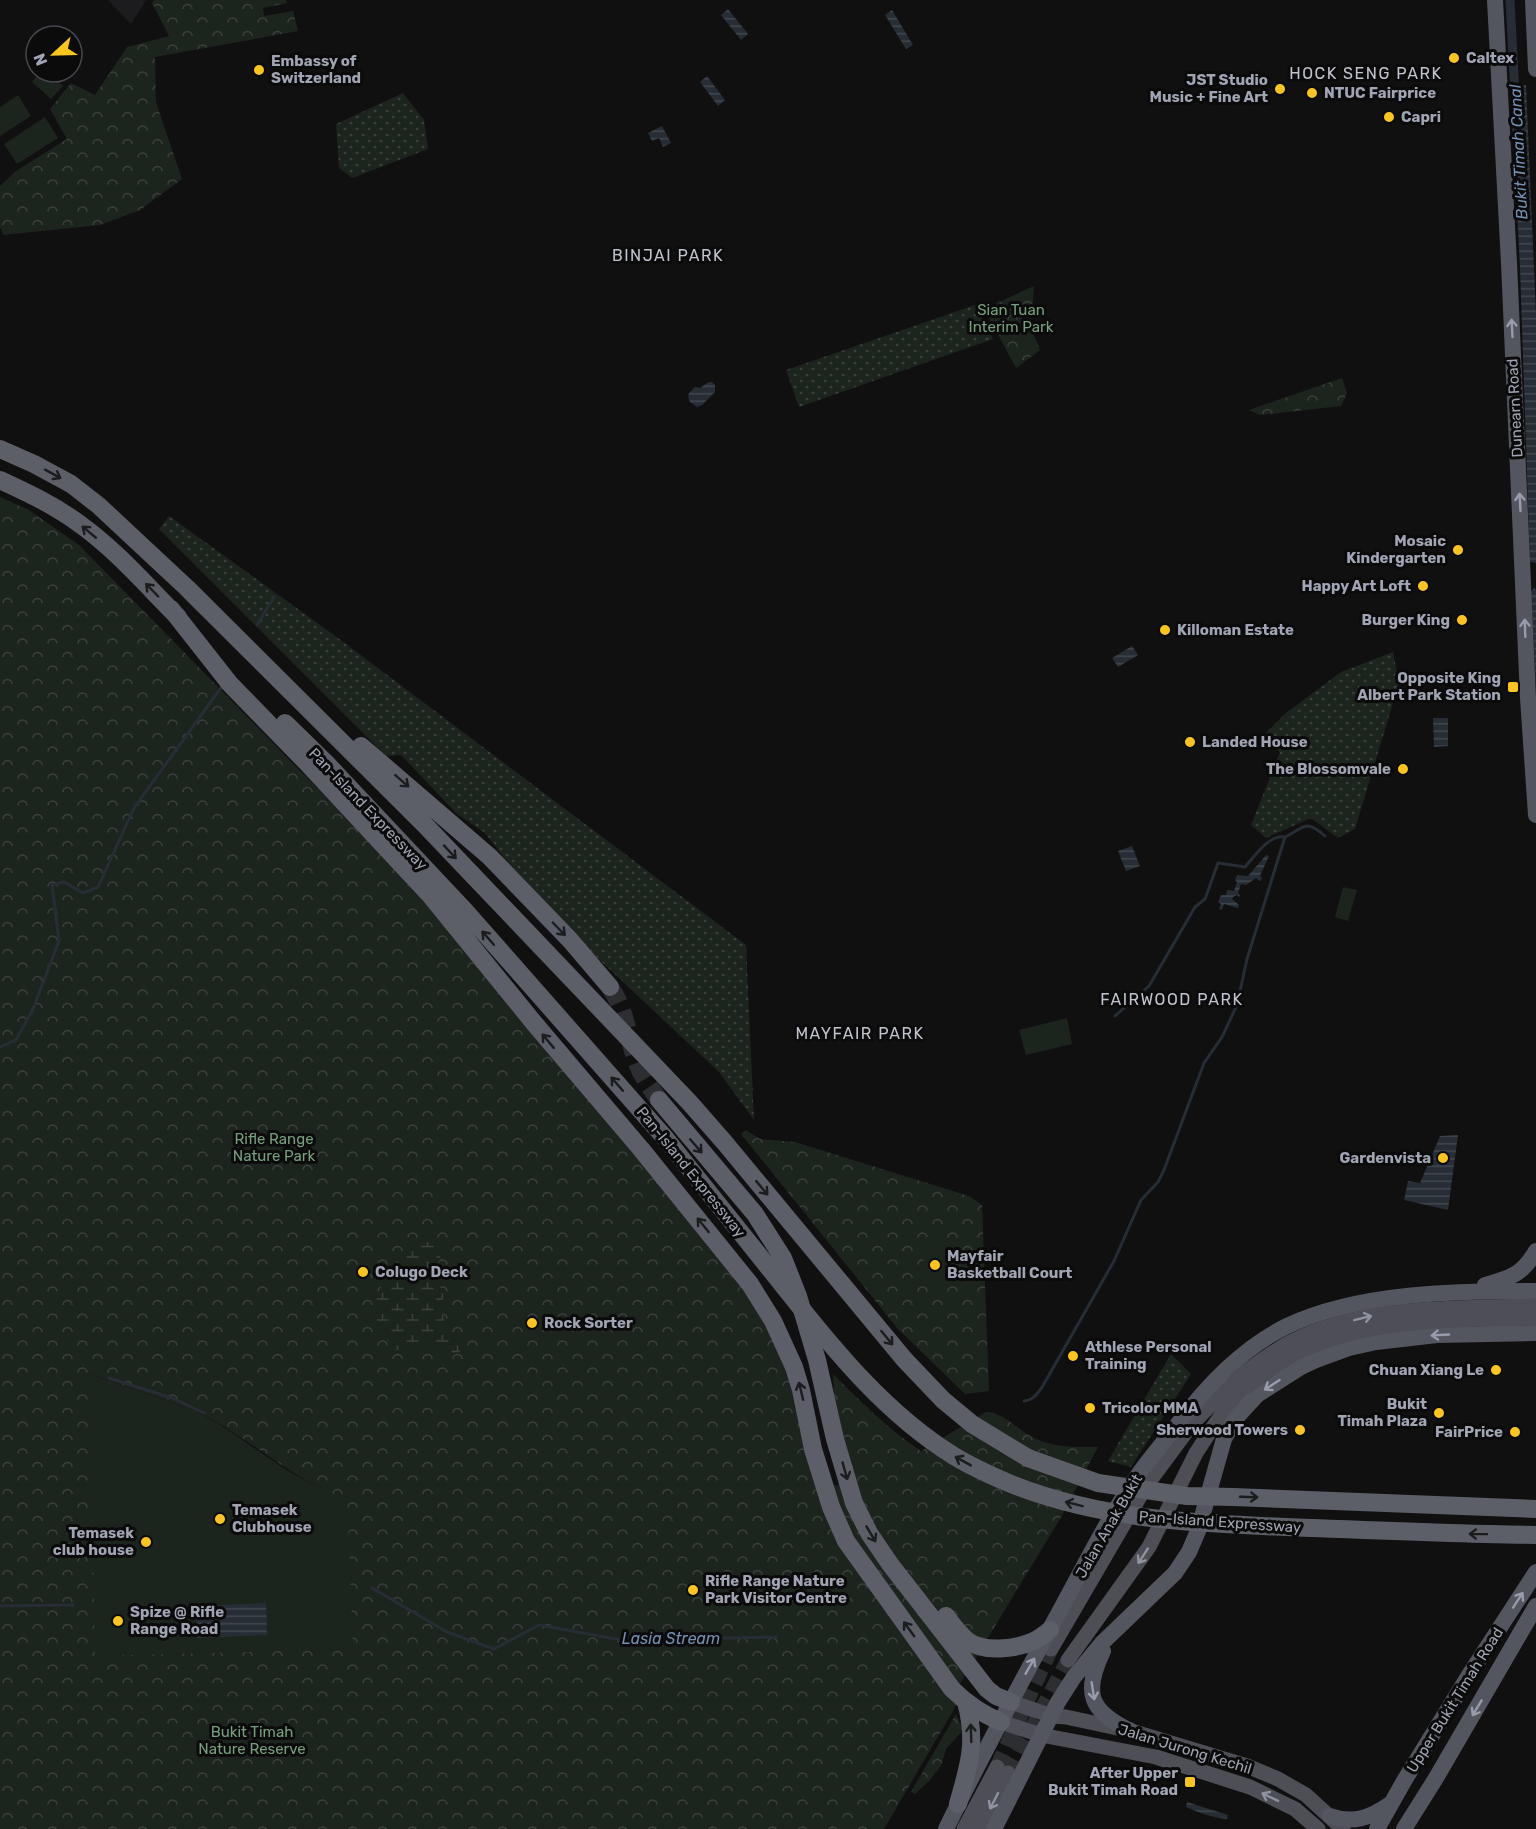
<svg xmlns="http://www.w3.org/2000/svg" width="1536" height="1829" viewBox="0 0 1536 1829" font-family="Rubik,sans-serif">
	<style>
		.built { fill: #1c1c1e }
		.grass { fill: url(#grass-dots) }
		.forest { fill: url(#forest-crowns); fill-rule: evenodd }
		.wetland { fill: url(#wetland-marsh) }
		.garden { fill: #1c241e }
		.water { fill: url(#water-rules) }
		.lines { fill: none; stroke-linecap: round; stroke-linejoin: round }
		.stream { stroke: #262d35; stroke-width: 3 }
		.canal { stroke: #262d35; stroke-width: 9 }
		.primary-tunnel { stroke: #2d2e31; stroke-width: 15; stroke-dasharray: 15 8; stroke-linecap: butt }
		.motorway-tunnel { stroke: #2d2e31; stroke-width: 18; stroke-dasharray: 18 9; stroke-linecap: butt }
		.primary { stroke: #4d4e56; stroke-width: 15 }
		.trunk { stroke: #54565f; stroke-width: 16 }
		.motorway { stroke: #5c5f68; stroke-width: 18 }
		.primary-bridge { stroke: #4d4e56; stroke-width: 15 }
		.motorway-bridge { stroke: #5c5f68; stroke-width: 18 }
		.oneway { stroke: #989cab }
		.oneway2 { stroke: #1b1c1e }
		.oneway3 { stroke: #8f93a0 }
		.poi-dot { fill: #fcc51d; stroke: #0b0b0c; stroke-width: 2 }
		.labels { text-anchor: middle; stroke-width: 6; stroke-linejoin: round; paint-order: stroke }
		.poi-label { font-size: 15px; font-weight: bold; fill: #a0a4b3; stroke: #0b0b0c; text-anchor: start }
		.park-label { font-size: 15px; fill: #76a07c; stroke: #0b0b0c }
		.street-label { font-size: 15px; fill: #a0a4b3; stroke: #0b0b0c }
		.neighbourhood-label { font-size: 16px; letter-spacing: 1.5px; fill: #c1c4cf; stroke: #0b0b0c }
		.water-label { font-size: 16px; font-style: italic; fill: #748fb1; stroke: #0b0b0c }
	</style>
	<defs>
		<pattern id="grass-dots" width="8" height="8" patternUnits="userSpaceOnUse" patternTransform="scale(1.5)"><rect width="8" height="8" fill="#1c241e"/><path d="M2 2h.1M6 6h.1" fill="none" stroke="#3a413c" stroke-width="1.8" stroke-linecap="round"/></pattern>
		<pattern id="forest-crowns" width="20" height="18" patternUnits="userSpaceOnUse" patternTransform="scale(1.5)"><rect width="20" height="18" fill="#1c241e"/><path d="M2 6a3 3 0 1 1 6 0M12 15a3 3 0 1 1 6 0" fill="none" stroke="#3a413c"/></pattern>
		<pattern id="wetland-marsh" width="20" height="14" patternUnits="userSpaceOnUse" patternTransform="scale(1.5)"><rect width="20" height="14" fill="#1c241e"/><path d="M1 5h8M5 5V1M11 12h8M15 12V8" fill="none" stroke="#3a413c"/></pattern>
		<pattern id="water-rules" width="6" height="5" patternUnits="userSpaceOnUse" patternTransform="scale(1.5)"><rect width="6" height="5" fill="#262d35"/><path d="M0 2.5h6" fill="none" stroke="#424850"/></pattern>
	</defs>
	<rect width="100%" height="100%" fill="#101011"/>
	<path class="built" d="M108 0H146L131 24Z"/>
	<path class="grass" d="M403 93 424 120 428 149 352 178 339 168 336 124Z
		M975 305 993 339 799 407 786 370Z
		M169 516 338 638 746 945 754 1120 719 1072 540 904 485 833 457 814 401 755 386 756 159 529Z
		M1393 652 1399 683 1355 829 1338 838 1311 818 1266 838 1251 825 1280 752 1258 741 1286 713 1341 672Z
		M1171 1354 1191 1374 1131 1467 1108 1461Z"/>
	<path class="forest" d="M154 0H286L287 3 263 8 264 16 293 11 298 31 155 57 156 102 182 179 140 210 100 225 3 235 0 227V186L16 171 67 139 50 109 71 83 95 95 127 47 169 36 152 3Z
		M1034 286 1031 328 1040 350 1016 368 984 309Z
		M1342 378 1347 393 1341 406 1260 415 1249 410Z
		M0 497 29 510 79 545 373 845 440 920 720 1258C750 1296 775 1336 791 1382 802 1416 809 1453 819 1488L856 1482 835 1414 833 1374C861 1402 888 1429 921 1451L986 1412C1003 1412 1017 1429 1032 1437 1053 1448 1075 1447 1098 1447L1060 1519 952 1697 957 1704 884 1829H0ZM90 1374 194 1410C235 1430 272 1461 312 1484Z
		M746 1130 760 1139 795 1142 969 1196 982 1205 989 1391 965 1394 898 1329 741 1134Z
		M956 1714 963 1730 946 1749 941 1766 929 1781 915 1794 911 1792Z"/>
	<path class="wetland" d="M429 1241 441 1254 435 1275 443 1294 444 1328 458 1335 460 1352 446 1359 431 1342 393 1351 377 1321 376 1297 394 1262Z"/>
	<path class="garden" d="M40 72H47L63 86 51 99 32 82Z
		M18 95 31 116 0 136V107Z
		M45 117 58 138 17 164 4 144Z
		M1343 887 1357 890 1348 921 1335 917Z
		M1067 1018 1072 1044 1026 1055 1019 1030Z
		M942 1235 949 1278 926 1281 920 1238Z
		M90 1374 194 1410C226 1426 254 1449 284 1468 304 1481 325 1490 347 1500L353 1649 95 1656Z"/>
	<path class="water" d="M728 9 748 34 741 40 721 15Z
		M892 10 913 45 906 49 885 15Z
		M707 76 725 100 718 106 700 82Z
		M1510 85H1526L1536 315V563L1530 562 1520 267Z
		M662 126 671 143 663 147 659 138 652 141 648 133Z
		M709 382H712L715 385V392L702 405 697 407 690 402 688 397 689 393 695 387 700 388Z
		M1534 588 1536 590V686L1531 592Z
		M1132 646 1138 655 1118 667 1112 658Z
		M1433 718H1448V746L1434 747Z
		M1132 846 1140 866 1126 871 1118 851Z
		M1266 855 1269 856 1260 876 1262 878 1260 881 1256 878 1246 885 1241 884 1238 893 1240 895 1239 897 1237 895 1233 897 1232 899 1239 905 1238 908 1224 904 1222 910 1219 909 1221 904 1218 902 1221 895H1226L1227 890 1234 891 1237 882 1235 880 1237 875 1248 876Z
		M1458 1135 1448 1210 1404 1200 1408 1181 1420 1183 1440 1136Z
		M266 1603 267 1635 197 1638 196 1606Z
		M1187 1802 1228 1815 1227 1819C1211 1817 1200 1813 1186 1807Z"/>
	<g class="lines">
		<path class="stream" d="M257 625 274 597
			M1115 1016 1149 986 1195 907 1205 899 1218 863 1245 867C1255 856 1269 834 1285 837
			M0 1047 16 1040 33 1009 59 941 52 885 64 882 83 893 98 887 134 808 223 685
			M109 1378 172 1398 204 1413
			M1024 1401C1033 1400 1036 1395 1041 1389L1114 1261 1141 1200 1158 1182 1164 1170 1204 1063 1222 1037 1237 1005 1247 959 1285 837C1305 827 1306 819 1325 836
			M372 1588 447 1632 494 1649 539 1625 621 1640 776 1637
			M0 1606 73 1605"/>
		<path class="canal" d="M1510 0 1515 95"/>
		<path class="primary-tunnel" d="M997 1767 1051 1649
			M1008 1773 1068 1660"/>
		<path class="motorway-tunnel" d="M610 987C627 1012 627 1036 637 1063 642 1077 651 1088 659 1100"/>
		<path class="primary" d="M1051 1649 1146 1486 1192 1424 1236 1379
			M1068 1660 1149 1547 1196 1453 1211 1430 1225 1410 1246 1387
			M1011 1702 1052 1716 1066 1717 1131 1731 1247 1766 1278 1779 1306 1795 1343 1829
			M1001 1722 1041 1735 1156 1757 1250 1787 1295 1809 1318 1829
			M964 1829 997 1767
			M980 1829 1008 1773"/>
		<path class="trunk" d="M1495 0 1509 263 1528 698 1536 815
			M1533 0 1536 69
			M1485 1285C1510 1278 1522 1275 1536 1251
			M1103 1651C1083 1693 1089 1711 1131 1731
			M1330 1816C1353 1824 1370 1818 1390 1804
			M946 1829C981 1757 1019 1686 1057 1616 1083 1569 1107 1519 1138 1475 1150 1458 1164 1442 1177 1425 1207 1386 1242 1348 1287 1326 1359 1292 1457 1291 1536 1291
			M994 1829 1058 1702 1074 1677 1102 1643 1175 1573 1189 1552 1198 1531 1224 1439 1236 1418 1257 1395 1301 1367 1316 1360 1349 1348 1376 1342 1437 1335 1536 1333
			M1377 1829 1404 1781 1471 1672 1536 1572
			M1404 1829 1436 1778 1536 1606"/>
		<path class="motorway" d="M0 449 34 464 71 484 98 505 187 588 424 824 690 1103 725 1143 904 1359 943 1400 972 1424 1028 1458
			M0 480C28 493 56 506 81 525 117 551 146 585 178 617
			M171 609 230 684 309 765 430 895 534 1023 641 1149 750 1284 773 1321 794 1367 801 1390 813 1449 831 1507 846 1541 952 1689C966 1703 982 1714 1001 1722
			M285 723 327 764 466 912 666 1139 785 1288
			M361 746 490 857 570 940 610 987
			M659 1100 755 1214 783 1258 798 1296 817 1360 835 1439 854 1503 869 1533 890 1564 987 1689 996 1696 1011 1702
			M946 1616C952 1624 959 1634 968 1641 984 1653 1016 1649 1034 1641 1040 1638 1045 1634 1050 1630
			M958 1804C969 1765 977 1743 966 1702"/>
		<path class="primary-bridge" d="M1236 1379C1253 1367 1270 1353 1289 1343 1359 1305 1458 1308 1536 1306
			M1246 1387C1262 1376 1278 1362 1296 1353 1370 1317 1455 1320 1536 1318"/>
		<path class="motorway-bridge" d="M785 1288C834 1350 886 1414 954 1456 972 1467 992 1476 1011 1484 1108 1523 1212 1524 1314 1528 1388 1531 1462 1534 1536 1535
			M1028 1458 1098 1483 1187 1496 1233 1497 1536 1509"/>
	</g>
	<defs><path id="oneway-shaft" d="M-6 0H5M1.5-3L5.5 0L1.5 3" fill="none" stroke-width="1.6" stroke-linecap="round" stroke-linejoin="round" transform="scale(1.5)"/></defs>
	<g class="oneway">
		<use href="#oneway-shaft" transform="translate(1512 328) rotate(-93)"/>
		<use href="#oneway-shaft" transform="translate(1520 502) rotate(-93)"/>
		<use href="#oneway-shaft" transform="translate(1525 628) rotate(-92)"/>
		<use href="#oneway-shaft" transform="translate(1440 1335) rotate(177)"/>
		<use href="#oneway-shaft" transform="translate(1272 1385) rotate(147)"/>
		<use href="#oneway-shaft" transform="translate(1518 1600) rotate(-57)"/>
		<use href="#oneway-shaft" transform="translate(1030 1666) rotate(-60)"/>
		<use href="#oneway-shaft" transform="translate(1093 1691) rotate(81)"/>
		<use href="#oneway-shaft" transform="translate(1477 1708) rotate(121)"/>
	</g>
	<g class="oneway2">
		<use href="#oneway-shaft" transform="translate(53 474) rotate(29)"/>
		<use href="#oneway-shaft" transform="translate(89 532) rotate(-140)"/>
		<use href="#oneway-shaft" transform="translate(152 590) rotate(-134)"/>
		<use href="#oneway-shaft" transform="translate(402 781) rotate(41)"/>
		<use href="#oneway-shaft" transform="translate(450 852) rotate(47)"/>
		<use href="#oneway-shaft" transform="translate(559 929) rotate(46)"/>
		<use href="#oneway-shaft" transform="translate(488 938) rotate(-131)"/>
		<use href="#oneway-shaft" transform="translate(548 1041) rotate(-130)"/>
		<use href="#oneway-shaft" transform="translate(617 1084) rotate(-131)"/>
		<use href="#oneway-shaft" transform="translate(696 1146) rotate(49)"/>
		<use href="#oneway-shaft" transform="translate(762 1188) rotate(50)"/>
		<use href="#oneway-shaft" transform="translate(703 1225) rotate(-129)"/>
		<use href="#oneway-shaft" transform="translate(887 1338) rotate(51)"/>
		<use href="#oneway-shaft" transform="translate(801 1391) rotate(-104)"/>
		<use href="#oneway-shaft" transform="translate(963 1461) rotate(-151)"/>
		<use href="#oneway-shaft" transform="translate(845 1471) rotate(74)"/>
		<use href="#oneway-shaft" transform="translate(1249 1497) rotate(2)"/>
		<use href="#oneway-shaft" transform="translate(1074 1504) rotate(-166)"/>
		<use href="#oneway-shaft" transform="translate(871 1534) rotate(59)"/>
		<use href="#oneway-shaft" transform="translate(1478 1534) rotate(-179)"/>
		<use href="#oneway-shaft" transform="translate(909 1629) rotate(-126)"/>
		<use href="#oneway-shaft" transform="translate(971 1733) rotate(-92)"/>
	</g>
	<g class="oneway3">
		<use href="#oneway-shaft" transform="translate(1363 1318) rotate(-14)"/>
		<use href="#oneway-shaft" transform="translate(1143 1556) rotate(123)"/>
		<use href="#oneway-shaft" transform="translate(1270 1797) rotate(-154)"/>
		<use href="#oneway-shaft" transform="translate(994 1801) rotate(117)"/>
	</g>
	<g class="poi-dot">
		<circle cx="1454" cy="58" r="6"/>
		<circle cx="259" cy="70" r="6"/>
		<circle cx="1280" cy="89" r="6"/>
		<circle cx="1312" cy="93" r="6"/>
		<circle cx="1389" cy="117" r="6"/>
		<circle cx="1458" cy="550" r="6"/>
		<circle cx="1423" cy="586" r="6"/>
		<circle cx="1462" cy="620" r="6"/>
		<circle cx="1165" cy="630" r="6"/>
		<rect x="1507" y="681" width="12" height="12" rx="3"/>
		<circle cx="1190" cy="742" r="6"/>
		<circle cx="1403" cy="769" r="6"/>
		<circle cx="1443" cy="1158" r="6"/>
		<circle cx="935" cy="1265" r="6"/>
		<circle cx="363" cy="1272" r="6"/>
		<circle cx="532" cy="1323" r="6"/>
		<circle cx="1073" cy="1356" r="6"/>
		<circle cx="1496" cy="1370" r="6"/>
		<circle cx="1090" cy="1408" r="6"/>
		<circle cx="1439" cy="1413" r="6"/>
		<circle cx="1300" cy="1430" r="6"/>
		<circle cx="1515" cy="1432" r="6"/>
		<circle cx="220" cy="1519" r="6"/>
		<circle cx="146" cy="1542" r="6"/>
		<circle cx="693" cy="1590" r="6"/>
		<circle cx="118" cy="1621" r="6"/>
		<rect x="1184" y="1776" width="12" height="12" rx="3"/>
	</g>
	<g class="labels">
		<g class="poi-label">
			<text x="1466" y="63">Caltex</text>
			<text x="271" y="66">Embassy of<tspan x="271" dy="17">Switzerland</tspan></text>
			<text x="1268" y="85" text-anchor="end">JST Studio<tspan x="1268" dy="17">Music + Fine Art</tspan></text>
			<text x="1324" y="98">NTUC Fairprice</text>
			<text x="1401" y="122">Capri</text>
			<text x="1446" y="546" text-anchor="end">Mosaic<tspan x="1446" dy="17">Kindergarten</tspan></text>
			<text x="1411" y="591" text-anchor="end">Happy Art Loft</text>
			<text x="1450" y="625" text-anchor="end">Burger King</text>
			<text x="1177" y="635">Killoman Estate</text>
			<text x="1501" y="683" text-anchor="end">Opposite King<tspan x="1501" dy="17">Albert Park Station</tspan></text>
			<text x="1202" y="747">Landed House</text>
			<text x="1391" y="774" text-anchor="end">The Blossomvale</text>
			<text x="1431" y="1163" text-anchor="end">Gardenvista</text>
			<text x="947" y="1261">Mayfair<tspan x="947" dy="17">Basketball Court</tspan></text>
			<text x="375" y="1277">Colugo Deck</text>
			<text x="544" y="1328">Rock Sorter</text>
			<text x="1085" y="1352">Athlese Personal<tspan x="1085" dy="17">Training</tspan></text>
			<text x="1484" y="1375" text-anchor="end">Chuan Xiang Le</text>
			<text x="1427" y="1409" text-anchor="end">Bukit<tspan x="1427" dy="17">Timah Plaza</tspan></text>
			<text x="1102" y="1413">Tricolor MMA</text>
			<text x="1288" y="1435" text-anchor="end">Sherwood Towers</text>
			<text x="1503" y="1437" text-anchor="end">FairPrice</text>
			<text x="232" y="1515">Temasek<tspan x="232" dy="17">Clubhouse</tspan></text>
			<text x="134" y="1538" text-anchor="end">Temasek<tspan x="134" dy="17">club house</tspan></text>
			<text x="705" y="1586">Rifle Range Nature<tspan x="705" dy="17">Park Visitor Centre</tspan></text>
			<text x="130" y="1617">Spize @ Rifle<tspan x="130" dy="17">Range Road</tspan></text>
			<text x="1178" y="1778" text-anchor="end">After Upper<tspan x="1178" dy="17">Bukit Timah Road</tspan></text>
		</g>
		<g class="park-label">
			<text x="1011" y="315">Sian Tuan<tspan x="1011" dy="17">Interim Park</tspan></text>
			<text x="274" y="1144">Rifle Range<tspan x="274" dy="17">Nature Park</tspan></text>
			<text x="252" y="1737">Bukit Timah<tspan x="252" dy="17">Nature Reserve</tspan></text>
		</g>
		<g class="street-label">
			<text transform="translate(1515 408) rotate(-93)" y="5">Dunearn Road</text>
			<text transform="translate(368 809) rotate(46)" y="5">Pan-Island Expressway</text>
			<text transform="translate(691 1172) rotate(51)" y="5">Pan-Island Expressway</text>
			<text transform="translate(1220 1522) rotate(4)" y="5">Pan-Island Expressway</text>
			<text transform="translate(1109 1526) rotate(-60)" y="5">Jalan Anak Bukit</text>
			<text transform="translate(1455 1700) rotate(-58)" y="5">Upper Bukit Timah Road</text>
			<text transform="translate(1185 1749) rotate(17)" y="5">Jalan Jurong Kechil</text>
		</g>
		<g class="neighbourhood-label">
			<text x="1366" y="79">HOCK SENG PARK</text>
			<text x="668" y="261">BINJAI PARK</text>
			<text x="1172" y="1005">FAIRWOOD PARK</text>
			<text x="860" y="1039">MAYFAIR PARK</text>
		</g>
		<g class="water-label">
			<text transform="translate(1518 152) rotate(-93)" y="6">Bukit Timah Canal</text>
			<text x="671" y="1644">Lasia Stream</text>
		</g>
	</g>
	<g transform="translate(54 54) rotate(248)"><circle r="28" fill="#0b0b0c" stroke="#47484f" stroke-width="1.5"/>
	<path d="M0-4.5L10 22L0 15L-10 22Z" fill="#fcc51d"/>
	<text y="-9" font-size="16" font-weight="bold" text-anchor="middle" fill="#a0a4b3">N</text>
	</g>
</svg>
